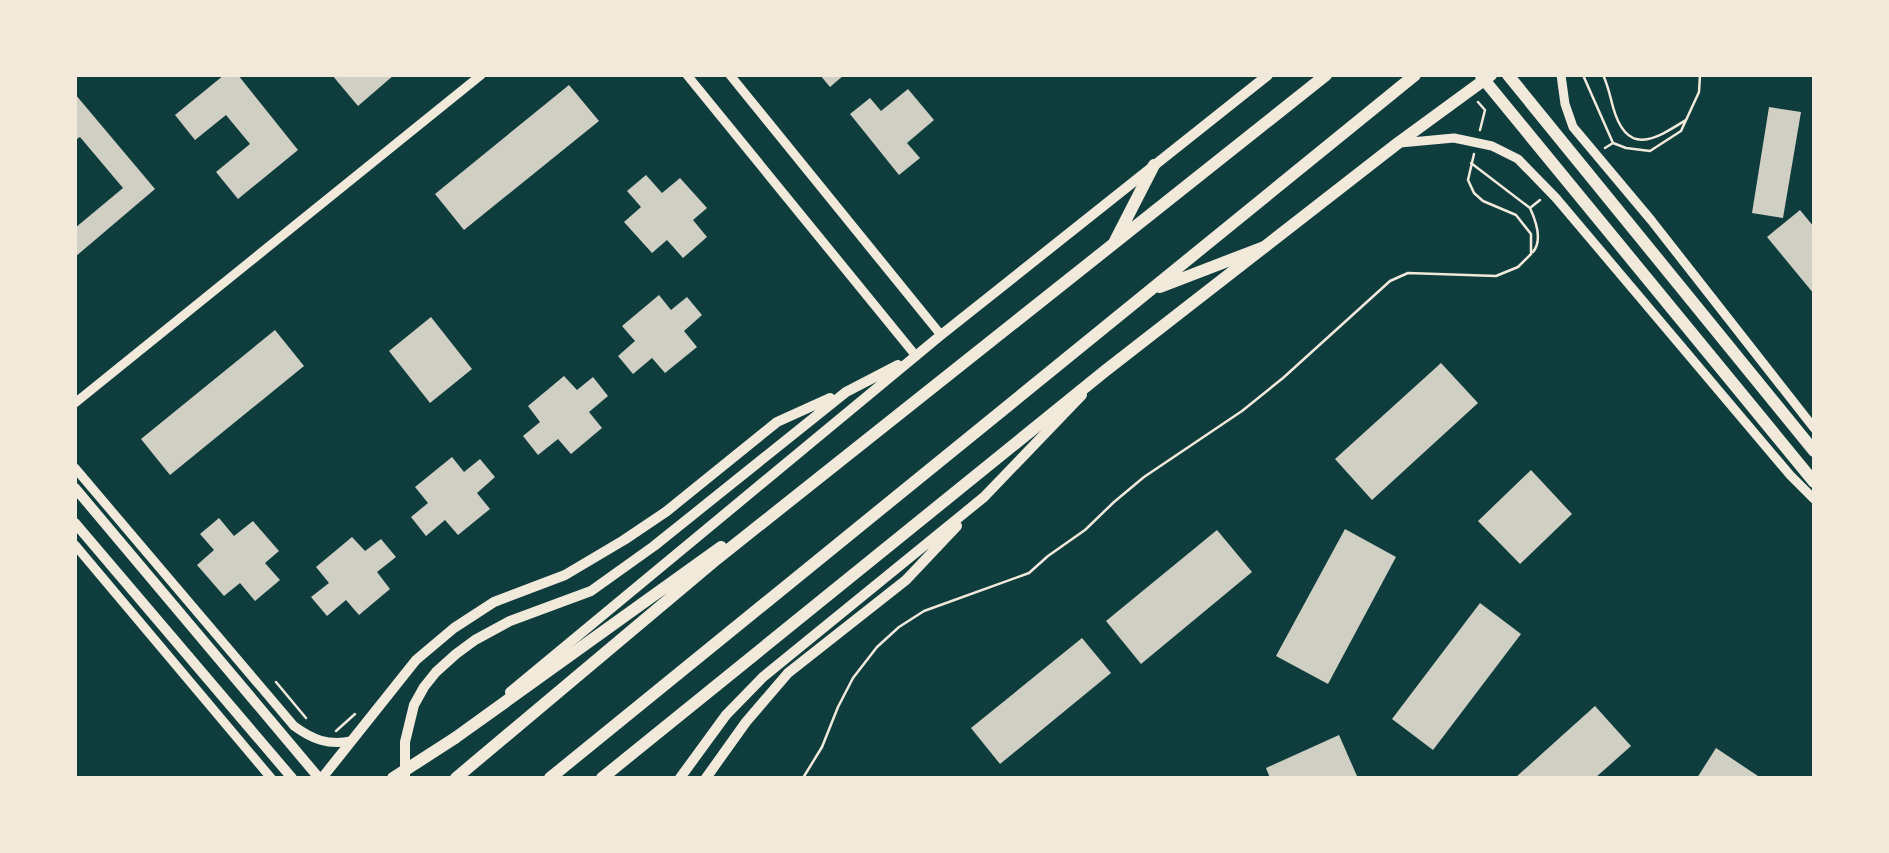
<svg xmlns="http://www.w3.org/2000/svg" width="1889" height="853" viewBox="0 0 1889 853" font-family="'Varela Round',sans-serif">
	<style>
		.building { fill: #cfcfc3 }
		.lines { fill: none; stroke-linecap: round; stroke-linejoin: round }
		.path { stroke: #f1e9da; stroke-width: 2.5 }
		.tertiary { stroke: #f1e9da; stroke-width: 9 }
		.secondary { stroke: #f1e9da; stroke-width: 10 }
		.primary { stroke: #f1e9da; stroke-width: 12 }
		.trunk { stroke: #f1e9da; stroke-width: 12 }
	</style>
	<rect width="100%" height="100%" fill="#0f3d3e"/>
	<path class="building" d="M224 75H238L298 150 238 199 216 172 250 144 226 115 195 140 175 115Z
		M332 75H394L358 106Z
		M820 75H844L830 87Z
		M569 85 599 121 464 230 435 194Z
		M908 89 934 120 907 143 920 158 899 175 850 114 870 98 881 111Z
		M75 94 155 189 75 257V228L123 188 80 137 75 140Z
		M1769 107 1801 112 1783 218 1752 213Z
		M646 175 662 193 680 178 707 208 693 220 707 237 683 258 667 240 652 253 624 222 641 207 627 191Z
		M1800 210 1814 227V294L1767 237Z
		M659 295 671 310 687 297 702 315 684 331 697 347 665 373 652 358 633 374 618 356 635 341 622 326Z
		M431 317 472 369 430 403 389 351Z
		M275 330 304 366 170 475 141 439Z
		M1441 363 1478 403 1372 500 1335 459Z
		M564 376 577 390 593 377 608 396 589 412 602 428 571 454 558 439 538 455 523 436 540 422 528 406Z
		M452 457 464 472 480 459 495 477 477 493 490 509 458 535 445 520 426 536 411 517 428 503 415 487Z
		M1531 470 1572 514 1520 564 1478 521Z
		M219 518 234 536 253 521 279 551 265 563 280 580 255 601 240 583 224 596 197 565 214 550 200 534Z
		M1345 529 1396 557 1328 684 1276 656Z
		M1217 530 1252 572 1141 664 1106 621Z
		M352 537 365 551 381 539 396 557 377 572 390 589 359 615 346 600 327 616 311 597 329 583 316 567Z
		M1480 603 1521 634 1433 750 1392 719Z
		M1082 638 1111 673 1000 764 971 728Z
		M1595 706 1631 746 1595 778H1515Z
		M1339 735 1357 776 1354 778H1270L1266 768Z
		M1716 748 1761 778H1697Z"/>
	<g class="lines">
		<path class="path" d="M1583 75 1613 143
			M1603 75C1608 85 1610 96 1613 107 1627 157 1654 140 1686 120
			M1478 102 1485 110 1480 130
			M1605 148 1613 143 1626 148 1650 151 1681 131 1699 92 1700 75
			M1471 163 1530 208
			M1533 252C1543 240 1536 221 1530 208L1540 200
			M276 682 306 718
			M336 731 355 714
			M803 778 822 747 838 707 853 678 877 647 899 627 924 611 1029 573 1048 556 1085 530 1114 502 1144 477 1242 411 1283 378 1390 281 1408 273 1496 276 1518 267 1531 254V234L1516 215 1483 201 1474 193 1468 180 1474 154"/>
		<path class="tertiary" d="M687 75 916 356
			M730 75 941 335
			M1561 75 1565 104 1573 127 1651 220 1814 428
			M1400 143 1454 138 1492 146 1518 159 1556 198 1790 475 1814 499
			M75 403 481 75
			M75 468 294 726C312 739 328 746 351 741
			M75 545 271 778"/>
		<path class="secondary" d="M75 488 319 778
			M75 523 292 778
			M510 692 941 335 1268 75
			M322 778 416 660 454 628 494 602 565 575 624 540 667 511 777 422 830 398
			M405 778V742L414 705 424 687 436 672 456 654 475 640 510 621 591 591 654 546 846 392 898 365
			M680 778 726 715 763 677 984 497 1082 395
			M706 778 746 722 788 673 906 580 957 526"/>
		<path class="primary" d="M1508 75 1814 451
			M1481 76 1814 482
			M393 778 455 738
			M602 778 1105 371 1398 143 1491 75"/>
		<path class="trunk" d="M1114 243 1154 165
			M1160 287 1264 247
			M455 738 721 547
			M456 778 718 558 1326 75
			M550 778 1415 75"/>
	</g>
	<rect width="1889" height="853" fill="none" stroke="#f1e9da" stroke-width="154"/>
</svg>
